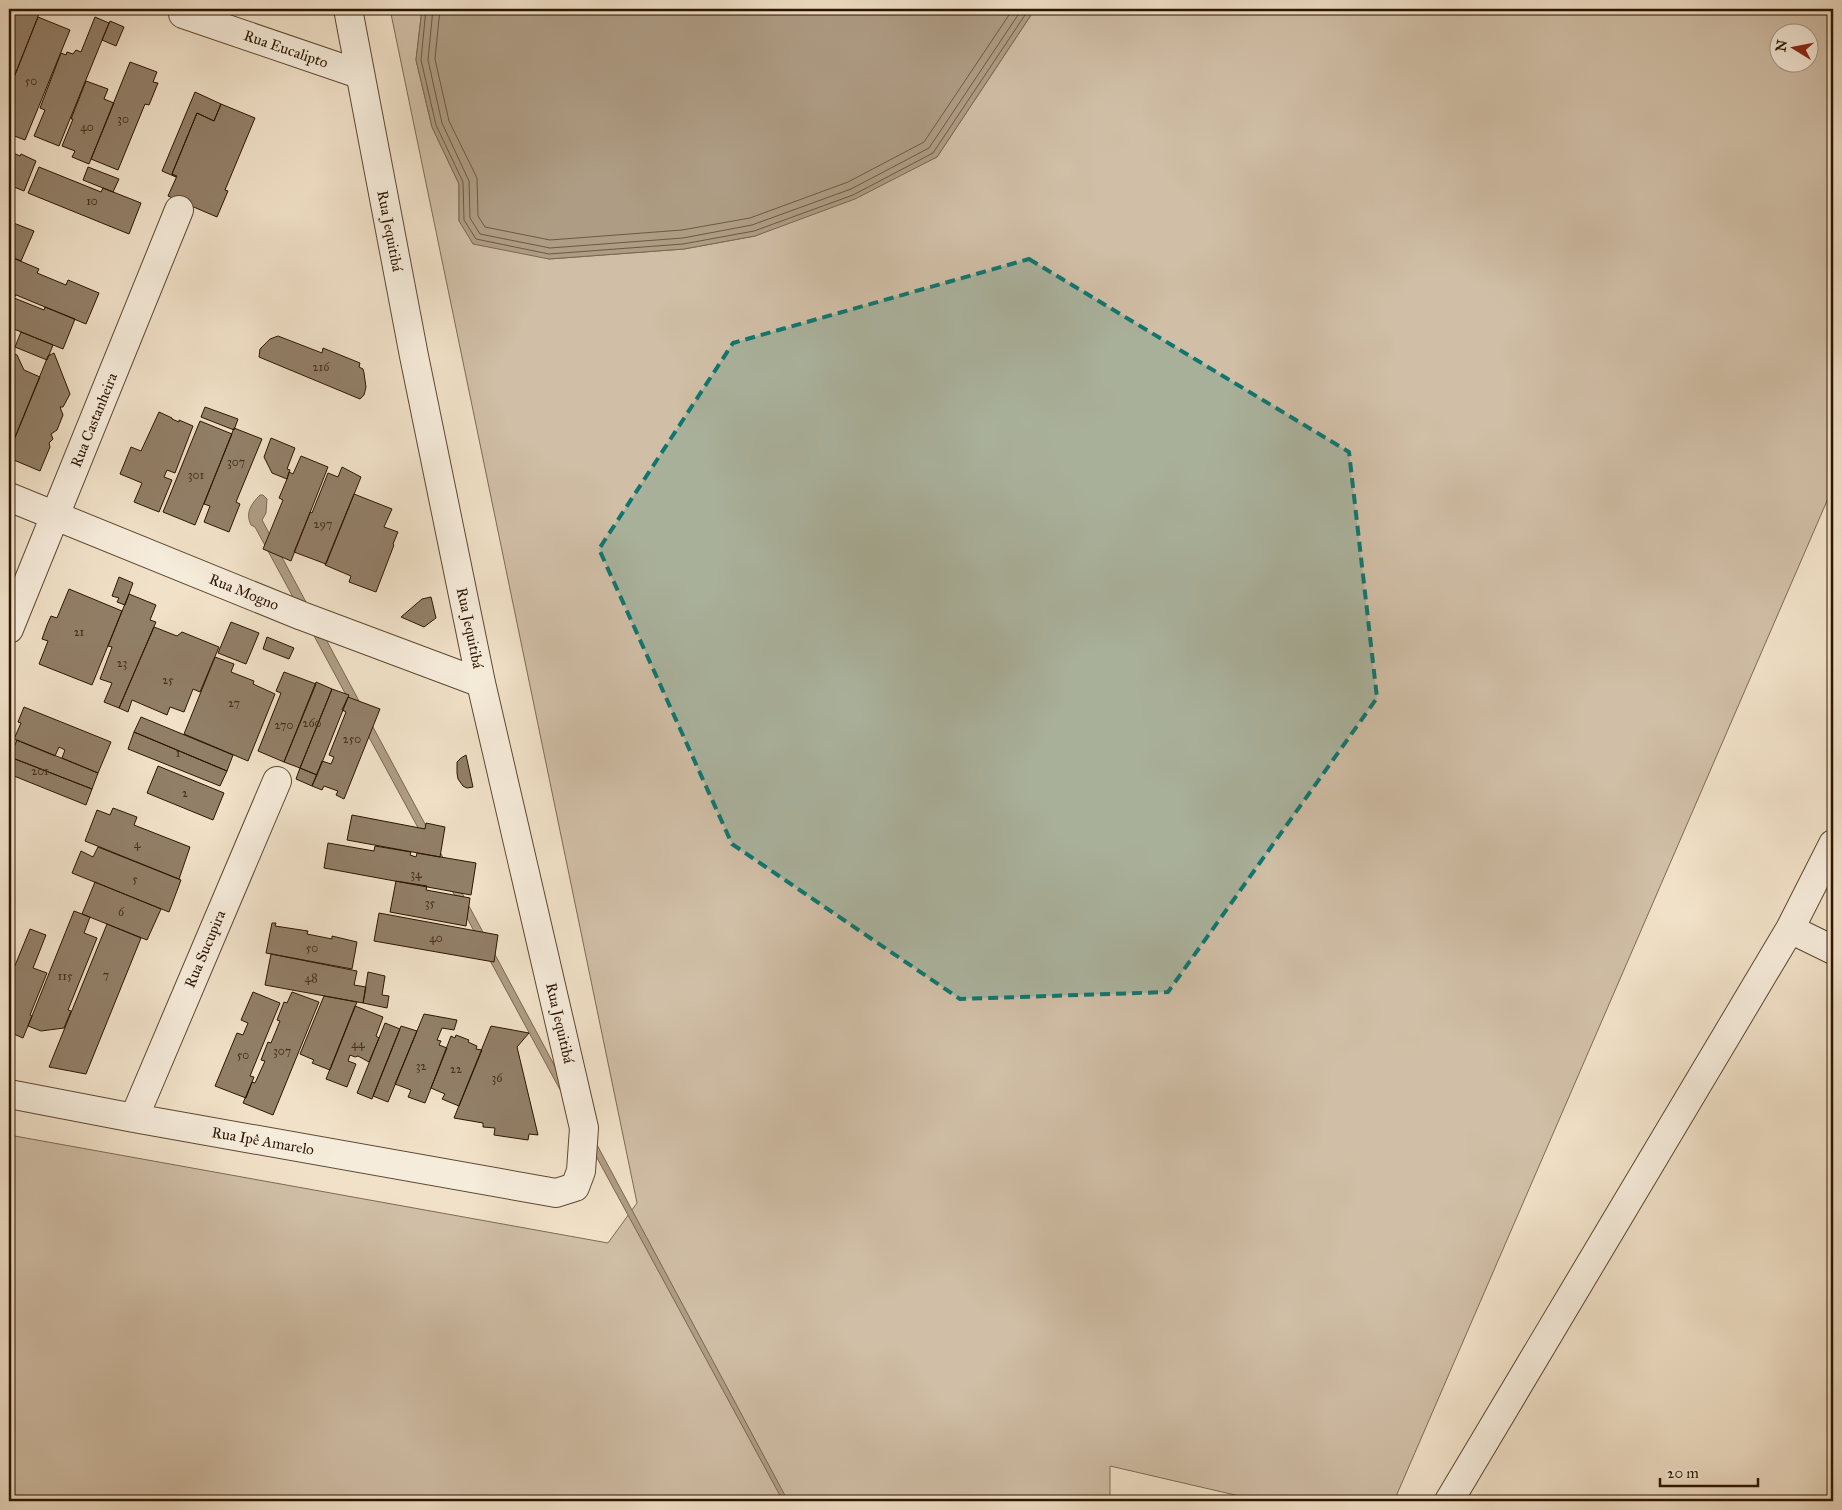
<svg xmlns="http://www.w3.org/2000/svg" width="1842" height="1510" viewBox="0 0 1842 1510" font-family="'IM FELL Great Primer',serif">
	<style>
		.green { fill: #d0bea6; stroke: #7e6a53; fill-rule: evenodd }
		.water { fill: #ae9c84; stroke: #7a664f }
		.lines { fill: none; stroke-linecap: round; stroke-linejoin: round }
		.shore { stroke: #6d5842; stroke-width: 1 }
		.building { fill: #927f68; stroke: #2c1500 }
		.minor-casing { stroke: #5d4832; stroke-width: 30 }
		.minor { stroke: #f6ecdb; stroke-width: 28 }
		.marked { fill: #0f766e; fill-opacity: 0.2; stroke: #0f766e; stroke-width: 4; stroke-dasharray: 10 6; stroke-linejoin: round }
		.labels { text-anchor: middle; stroke-width: 4; stroke-linejoin: round; paint-order: stroke }
		.number-label { font-size: 12px; fill: #46301a }
		.street-label { font-size: 15px; fill: #2c1500; stroke: #f6ecdb }
	</style>
	<rect width="100%" height="100%" fill="#f1e1c8"/>
	<filter id="stains"><feTurbulence type="fractalNoise" baseFrequency=".004" numOctaves="4"/><feColorMatrix values="0 0 0 0 .2 0 0 0 0 .09 0 0 0 0 .02 0 0 0 .5 -.17"/></filter>
	<radialGradient id="worn" r=".72"><stop offset=".6" stop-color="#630" stop-opacity="0"/><stop offset="1" stop-color="#630" stop-opacity=".3"/></radialGradient>
	<path class="green" d="M390 9H422L416 60 432 127 459 184V221L549 259 684 249 755 236 937 157 1035 9H1833V487L1394 1501H1261L1110 1466V1501H9V1135L608 1243 637 1203ZM1780 32H1810V62H1780Z"/>
	<path class="water" d="M422 9H1035L937 157 855 199 755 236 684 249 549 259 473 244 459 221V184L432 127 416 60Z
		M260 495H263L267 499 266 513 262 520 788 1501H783L255 527 251 525C245 513 251 504 260 495Z"/>
	<g class="lines">
		<path class="shore" d="M426 9 421 60 436 125 463 182 464 220 476 239 549 254 683 244 754 231 853 195 933 153 1029 9
			M433 9 428 60 442 123 469 181 470 218 480 234 550 248 683 238 752 225 851 189 929 148 1022 9
			M440 9 435 59 449 121 477 178 478 216 485 227 550 240 682 230 750 218 848 182 924 142 1013 9"/>
	</g>
	<path class="building" d="M9 9H26L39 14 9 90Z
		M38 17 70 30 25 140 9 134V101L12 93 9 90Z
		M95 17 109 23 59 146 34 136 45 110 40 108 61 53 66 55 67 52 73 54 76 50 81 52Z
		M110 21 124 27 116 46 102 40Z
		M130 62 157 72 153 82 158 83 149 105 145 104 118 170 91 159Z
		M86 81 108 89 104 99 114 103 89 164 72 157 75 151 62 146 73 119H71Z
		M195 92 221 104 214 121 197 113 172 174 176 177 162 171Z
		M221 104 255 118 225 190 228 191 217 217 168 196 177 176 172 174 197 113 214 121Z
		M9 151 20 156 21 154 36 161 24 191 9 185Z
		M39 167 101 192 103 188 141 203 129 234 28 193Z
		M88 167 119 179 113 192 83 180Z
		M11 222 34 231 21 261 9 256V226Z
		M13 258 39 269 37 273 66 285 68 280 99 293 86 324 9 292V269Z
		M9 292 16 295 14 298 44 310 45 307 75 319 63 349 9 327Z
		M21 332 53 345 47 360 15 347Z
		M278 336 322 353 323 348 360 363 359 367 363 369 364 373 366 387 364 395 360 399 259 357 260 349 270 339Z
		M12 353 17 355 24 370 40 377 9 452V362Z
		M54 353 70 394 63 407H60L63 415 57 430 51 434 53 439 49 443 50 447 40 471 9 458V452L48 356Z
		M205 407 238 419 234 430 201 417Z
		M159 412 172 418V419L179 422V420L193 426 175 473 167 470 164 477 172 480 159 512 134 502 142 483 120 474 131 447 141 451Z
		M200 421 232 434 195 525 163 512Z
		M234 428 262 439 236 502 240 504 229 532 204 522 210 506 204 504Z
		M271 438 295 448 287 469 290 470 287 479 272 473 264 457Z
		M301 456 328 467 291 561 263 549 283 500 279 498 287 479 289 472 293 474Z
		M342 467 361 477 326 564 294 552 309 515 310 512 312 513 328 473 338 477Z
		M354 494 392 509 384 527 398 532 393 544 394 545 376 592 349 582 351 576 325 565Z
		M119 577 133 583 125 605 117 602 119 598 112 596Z
		M69 589 122 611 92 685 39 664 48 641 42 639 47 625 51 616 57 618Z
		M129 594 156 605 150 620 156 622 119 708 104 702 112 683 100 679 112 647 108 646Z
		M431 597 436 618 424 627 401 617 422 599Z
		M231 622 259 633 246 664 218 653Z
		M154 627 177 636 182 632 219 647 200 692 193 689 184 712 170 707 167 715 132 700 128 712 119 708Z
		M267 637 294 648 289 659 263 649Z
		M215 657 234 664 231 672 254 681 253 684 275 694 248 761 184 734Z
		M284 672 316 684 284 762 258 751 281 693 276 691Z
		M316 682 332 689 300 768 284 762Z
		M332 689 349 695 317 775 300 768Z
		M348 697 380 709 344 799 336 795 338 791 324 786 322 790 312 786 322 761 331 764 334 757 329 755 346 712 342 710Z
		M24 707 111 742 98 773 62 758 65 750 59 747 55 756 14 739 21 723 18 722Z
		M141 717 233 755 227 771 134 732Z
		M134 732 227 771 220 786 128 749Z
		M17 740 98 773 92 789 10 757Z
		M466 755 473 787 467 788 463 786 458 779 457 773V762L461 758Z
		M10 757 92 789 86 805 9 774V761Z
		M158 766 224 793 213 820 147 793Z
		M300 768 317 775 312 786 296 779Z
		M113 808 137 817 134 825 190 847 179 879 85 841 97 810 110 815Z
		M352 815 425 829 426 823 445 827 440 857 347 840Z
		M328 843 374 851 375 846 411 852 410 855 416 857 417 853 476 863 471 895 324 868Z
		M98 847 181 880 169 912 72 873 81 851 93 857Z
		M396 881 427 886 426 890 470 898 466 926 390 912Z
		M95 882 161 909 147 940 82 914Z
		M74 911 90 917 84 933 97 938 68 1010 71 1011 64 1028 41 1031 28 1026Z
		M379 913 498 935 494 962 374 941Z
		M272 923H276L275 926 308 931 307 934 332 939V936L357 942 352 969 266 953Z
		M107 924 141 938 86 1074 49 1067Z
		M30 929 46 935 33 968 47 973 30 1015 32 1016 23 1038 9 1032V980Z
		M271 954 357 971 354 985 366 987 363 1003 265 985Z
		M368 972 385 976 382 995 389 996 387 1008 363 1003Z
		M253 992 280 1003 250 1076 254 1077 246 1098 215 1086 237 1033 243 1035 248 1023 241 1020Z
		M292 992 319 1002 273 1115 243 1103 252 1082 255 1083 265 1061 261 1060 268 1042 271 1043 280 1021 277 1020 284 1002 287 1003Z
		M324 996 357 1002 330 1070 312 1063 314 1060 300 1054Z
		M355 1006 383 1017 376 1036 379 1038 369 1062 358 1056 355 1057 350 1055 348 1061 356 1064 347 1087 326 1079Z
		M424 1014 457 1020 454 1030 442 1028 437 1040 441 1041 439 1045 447 1048 425 1103 408 1097 411 1090 395 1084Z
		M385 1023 400 1029 372 1099 357 1093Z
		M401 1026 417 1031 388 1102 373 1096Z
		M491 1026 529 1033 517 1047 538 1135 529 1134 528 1140 494 1135 495 1128 483 1127V1123L454 1118Z
		M456 1035 469 1040 468 1042 477 1046 476 1049 482 1050 459 1106 442 1099 445 1094 431 1088 451 1036 455 1038Z"/>
	<g class="lines">
		<g class="minor-casing">
			<path id="minor" d="M183 14 359 74
				M9 497 302 616 481 683
				M9 629 179 210
				M1790 929 1833 950
				M9 1094 134 1118 556 1193 575 1187 581 1171 584 1128 481 683 414 356 348 9
				M134 1118 277 781
				M1449 1501 1790 929 1833 844"/>
		</g>
		<use href="#minor" class="minor"/>
	</g>
	<path class="marked" d="M1029 259 1349 452 1377 698 1168 992 960 999 732 844 599 549 733 343Z"/>
	<g class="labels">
		<g class="number-label">
			<text x="31" y="85">50</text>
			<text x="123" y="123">30</text>
			<text x="87" y="131">40</text>
			<text x="92" y="205">10</text>
			<text x="321" y="371">216</text>
			<text x="236" y="466">307</text>
			<text x="196" y="479">301</text>
			<text x="323" y="528">297</text>
			<text x="79" y="636">21</text>
			<text x="122" y="667">23</text>
			<text x="168" y="684">25</text>
			<text x="234" y="707">27</text>
			<text x="312" y="727">260</text>
			<text x="284" y="729">270</text>
			<text x="352" y="743">250</text>
			<text x="178" y="757">1</text>
			<text x="40" y="775">201</text>
			<text x="185" y="797">2</text>
			<text x="137" y="848">4</text>
			<text x="416" y="878">34</text>
			<text x="135" y="883">5</text>
			<text x="430" y="907">35</text>
			<text x="121" y="916">6</text>
			<text x="436" y="942">40</text>
			<text x="312" y="952">50</text>
			<text x="106" y="979">7</text>
			<text x="65" y="980">115</text>
			<text x="311" y="982">48</text>
			<text x="358" y="1048">44</text>
			<text x="282" y="1055">307</text>
			<text x="243" y="1059">50</text>
			<text x="421" y="1070">32</text>
			<text x="456" y="1073">22</text>
			<text x="497" y="1082">36</text>
		</g>
		<g class="street-label">
			<text transform="translate(286 49) rotate(19)" y="5">Rua Eucalipto</text>
			<text transform="translate(390 231) rotate(79)" y="5">Rua Jequitibá</text>
			<text transform="translate(94 420) rotate(-68)" y="5">Rua Castanheira</text>
			<text transform="translate(244 592) rotate(22)" y="5">Rua Mogno</text>
			<text transform="translate(470 628) rotate(78)" y="5">Rua Jequitibá</text>
			<text transform="translate(205 949) rotate(-67)" y="5">Rua Sucupira</text>
			<text transform="translate(560 1023) rotate(77)" y="5">Rua Jequitibá</text>
			<text transform="translate(263 1141) rotate(10)" y="5">Rua Ipê Amarelo</text>
		</g>
	</g>
	<rect width="1842" height="1510" fill="none" stroke="#f1e1c8" stroke-width="30"/>
	<rect x="10" y="10" width="1822" height="1490" fill="none" stroke="#2c1500" stroke-width="2.5"/>
	<rect x="15" y="15" width="1812" height="1480" fill="none" stroke="#2c1500"/>
	<g transform="translate(1794 48) rotate(280)"><circle r="24" fill="#f6ecdb" stroke="#a59683"/>
	<path d="M0-4L9 19L0 12L-9 19Z" fill="#8f2418"/>
	<text y="-8" font-size="14" font-weight="bold" text-anchor="middle" fill="#2c1500">N</text>
	</g>
	<path d="M1660 1478v8h98v-8" fill="none" stroke="#2c1500" stroke-width="2.5"/>
	<text x="1667" y="1478" font-size="15" fill="#2c1500" stroke="#f6ecdb" stroke-width="4" paint-order="stroke">20 m</text>
	<rect width="100%" height="100%" filter="url(#stains)"/>
	<rect width="100%" height="100%" fill="url(#worn)"/>
</svg>
